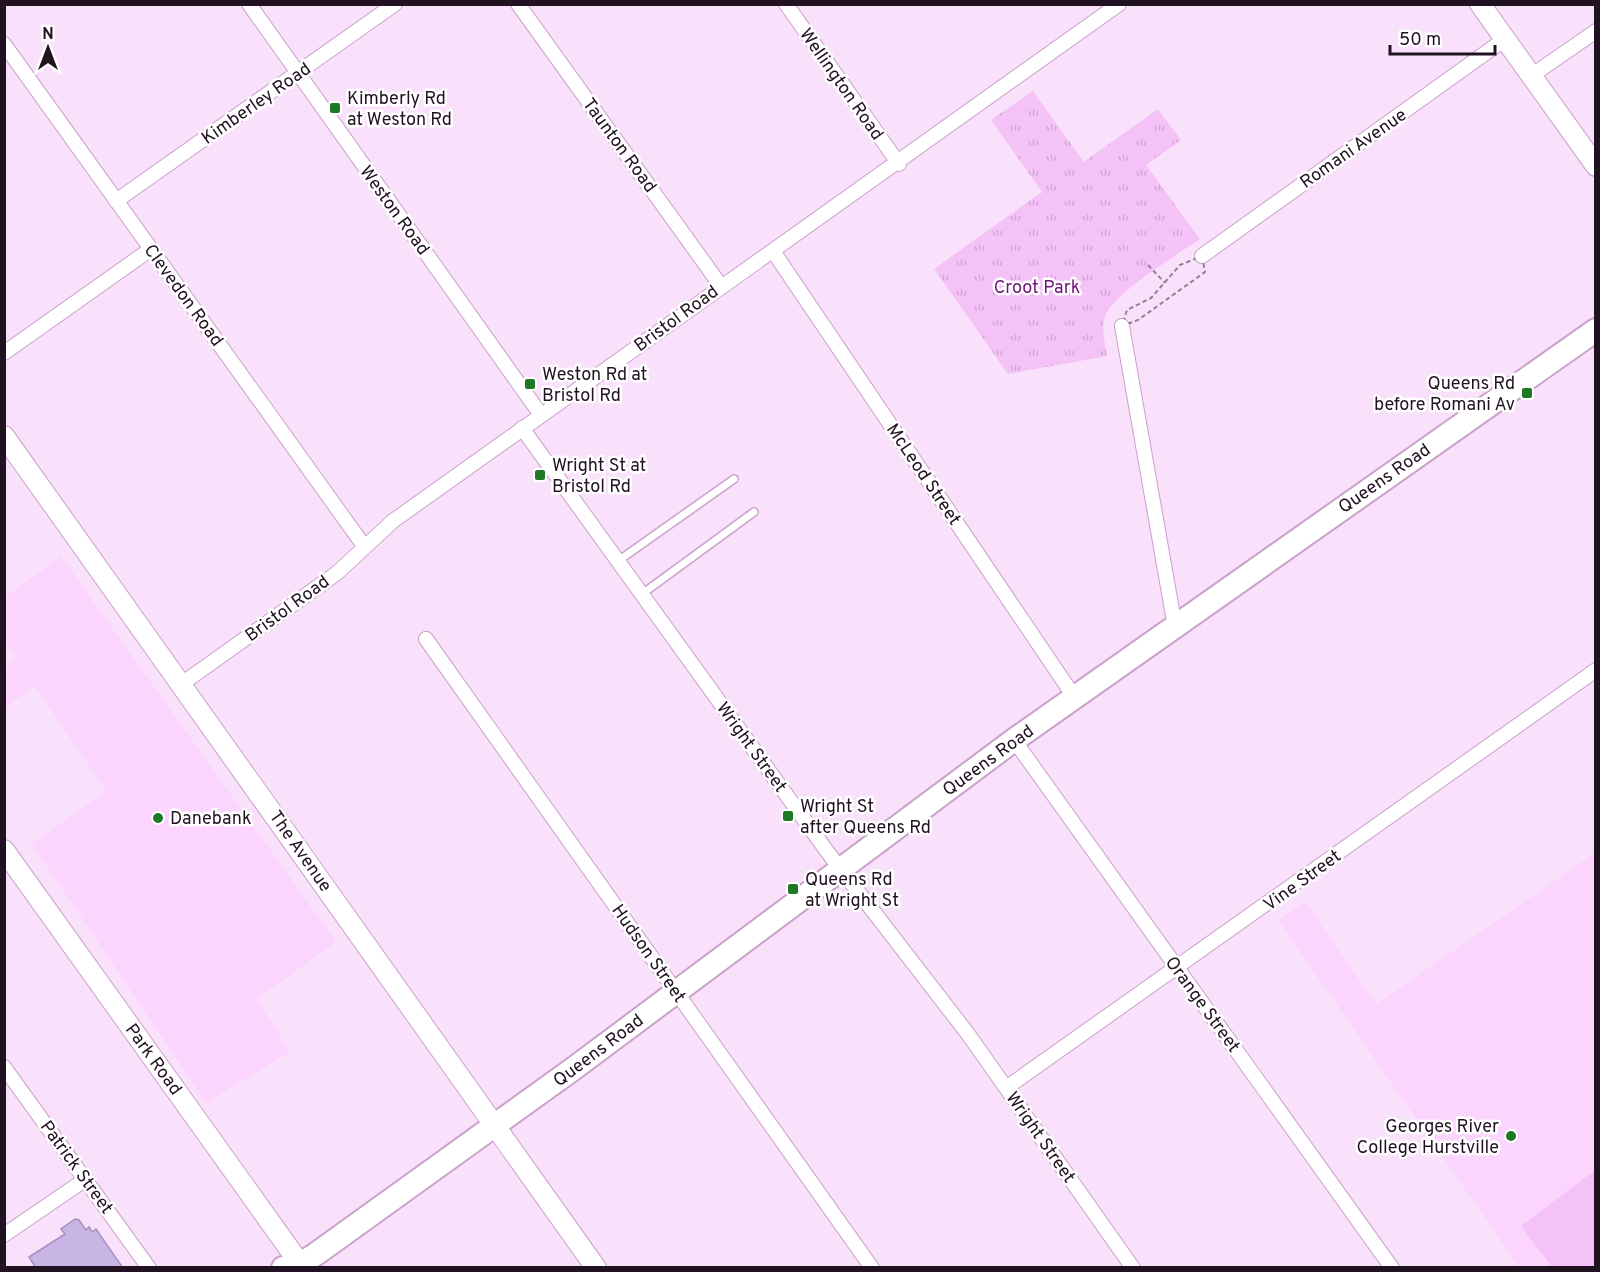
<svg xmlns="http://www.w3.org/2000/svg" width="1600" height="1272" viewBox="0 0 1600 1272" font-family="Overpass,sans-serif">
	<style>
		.built { fill: #fbd5fd }
		.grass { fill: #f5c2f8 }
		.park { fill: url(#park-tufts) }
		.building { fill: #c9b4e6; stroke: #a690c1; stroke-width: 1.5 }
		.lines { fill: none; stroke-linecap: round; stroke-linejoin: round }
		.lane-casing { stroke: #c9a1cb; stroke-width: 10 }
		.street-casing { stroke: #c9a1cb; stroke-width: 16 }
		.secondary-casing { stroke: #c9a1cb; stroke-width: 22 }
		.primary-casing { stroke: #c9a1cb; stroke-width: 26 }
		.path { stroke: #948095; stroke-width: 2; stroke-dasharray: 4.5 3; stroke-linecap: butt }
		.lane { stroke: #fff; stroke-width: 7 }
		.street { stroke: #fff; stroke-width: 14 }
		.secondary { stroke: #fff; stroke-width: 20 }
		.primary { stroke: #fff; stroke-width: 22 }
		.poi-dot { fill: #1e7927; stroke: #fff; stroke-width: 2 }
		.labels { text-anchor: middle; stroke-width: 5; stroke-linejoin: round; paint-order: stroke }
		.street-label { font-size: 18px; fill: #201221; stroke: #fff }
		.poi-label { font-size: 18px; fill: #201221; stroke: #fff; text-anchor: start }
		.park-label { font-size: 18px; fill: #711479; stroke: #fff }
	</style>
	<defs>
		<pattern id="park-tufts" width="24" height="20" patternUnits="userSpaceOnUse" patternTransform="scale(1.5)"><rect width="24" height="20" fill="#f5c2f8"/><path d="M3 7l-1-3M5 7V3M7 7l1-3M15 17l-1-3M17 17v-4M19 17l1-3" fill="none" stroke="#d2a6d4"/></pattern>
	</defs>
	<rect width="100%" height="100%" fill="#fae1fb"/>
	<path class="built" d="M61 556 336 942 257 999 290 1052 206 1103 32 844 106 791 35 686 5 707V668L16 659 5 642V597Z
		M1595 853V1267H1519L1278 920 1305 901 1376 1004Z"/>
	<path class="grass" d="M1595 1170V1267H1552L1521 1226Z"/>
	<path class="park" d="M1033 91 1084 162 1158 109 1181 140 1146 165 1200 239C1177 255 1117 291 1106 314 1100 328 1105 342 1107 356L1008 374 934 269 1042 192 991 120Z"/>
	<path class="building" d="M75 1219 79 1220 86 1230 89 1227 92 1232 96 1229 123 1268H36L29 1257 65 1234 61 1229Z"/>
	<g class="lines">
		<g class="lane-casing">
			<path id="lane" d="M618 561 734 479
				M642 594 754 512"/>
		</g>
		<g class="street-casing">
			<path id="street" d="M249 4 541 415
				M518 4 721 286
				M786 4 899 164
				M4 44 364 546
				M1531 76 1596 31
				M116 201 395 4
				M773 251 1075 698
				M1202 256 1505 39
				M1122 326 1175 627
				M4 353 151 249
				M522 428 829 854 968 1034 1133 1268
				M426 639 872 1268
				M183 683 337 573 393 521 1119 4
				M1014 740 1392 1268
				M4 1067 149 1268
				M1006 1088 1596 670
				M4 1235 86 1179"/>
		</g>
		<g class="secondary-casing">
			<path id="secondary" d="M1480 4 1596 166
				M4 436 596 1268
				M4 850 303 1268"/>
		</g>
		<g class="primary-casing">
			<path id="primary" d="M283 1268 300 1264 316 1254 573 1069 1014 740 1596 330"/>
		</g>
		<path class="path" d="M1202 256 1205 272 1138 320 1122 326 1127 310 1151 298 1180 265Z
			M1148 265 1165 283"/>
		<use href="#lane" class="lane"/>
		<use href="#street" class="street"/>
		<use href="#secondary" class="secondary"/>
		<use href="#primary" class="primary"/>
	</g>
	<g class="poi-dot">
		<rect x="329" y="102" width="12" height="12" rx="3"/>
		<rect x="524" y="378" width="12" height="12" rx="3"/>
		<rect x="1521" y="387" width="12" height="12" rx="3"/>
		<rect x="534" y="469" width="12" height="12" rx="3"/>
		<rect x="782" y="810" width="12" height="12" rx="3"/>
		<circle cx="158" cy="818" r="6"/>
		<rect x="787" y="883" width="12" height="12" rx="3"/>
		<circle cx="1511" cy="1136" r="6"/>
	</g>
	<g class="labels">
		<g class="street-label">
			<text transform="translate(842 84) rotate(55)" y="6">Wellington Road</text>
			<text transform="translate(256 103) rotate(-35)" y="6">Kimberley Road</text>
			<text transform="translate(620 145) rotate(54)" y="6">Taunton Road</text>
			<text transform="translate(1353 148) rotate(-35)" y="6">Romani Avenue</text>
			<text transform="translate(395 210) rotate(54)" y="6">Weston Road</text>
			<text transform="translate(184 295) rotate(54)" y="6">Clevedon Road</text>
			<text transform="translate(676 318) rotate(-36)" y="6">Bristol Road</text>
			<text transform="translate(924 474) rotate(56)" y="6">McLeod Street</text>
			<text transform="translate(1384 478) rotate(-35)" y="6">Queens Road</text>
			<text transform="translate(287 608) rotate(-36)" y="6">Bristol Road</text>
			<text transform="translate(752 747) rotate(54)" y="6">Wright Street</text>
			<text transform="translate(988 760) rotate(-36)" y="6">Queens Road</text>
			<text transform="translate(301 851) rotate(55)" y="6">The Avenue</text>
			<text transform="translate(1302 880) rotate(-36)" y="6">Vine Street</text>
			<text transform="translate(649 953) rotate(55)" y="6">Hudson Street</text>
			<text transform="translate(1203 1004) rotate(54)" y="6">Orange Street</text>
			<text transform="translate(598 1050) rotate(-37)" y="6">Queens Road</text>
			<text transform="translate(154 1059) rotate(54)" y="6">Park Road</text>
			<text transform="translate(1041 1137) rotate(55)" y="6">Wright Street</text>
			<text transform="translate(77 1167) rotate(54)" y="6">Patrick Street</text>
		</g>
		<g class="poi-label">
			<text x="347" y="104">Kimberly Rd<tspan x="347" dy="21">at Weston Rd</tspan></text>
			<text x="542" y="380">Weston Rd at<tspan x="542" dy="21">Bristol Rd</tspan></text>
			<text x="1515" y="389" text-anchor="end">Queens Rd<tspan x="1515" dy="21">before Romani Av</tspan></text>
			<text x="552" y="471">Wright St at<tspan x="552" dy="21">Bristol Rd</tspan></text>
			<text x="800" y="812">Wright St<tspan x="800" dy="21">after Queens Rd</tspan></text>
			<text x="170" y="824">Danebank</text>
			<text x="805" y="885">Queens Rd<tspan x="805" dy="21">at Wright St</tspan></text>
			<text x="1499" y="1132" text-anchor="end">Georges River<tspan x="1499" dy="21">College Hurstville</tspan></text>
		</g>
		<g class="park-label">
			<text x="1037" y="293">Croot Park</text>
		</g>
	</g>
	<rect width="1600" height="1272" fill="none" stroke="#201221" stroke-width="12"/>
	<g transform="translate(48 48)" stroke="#ffffff" stroke-width="4.5" paint-order="stroke">
	<path d="M0-4.5L10 22L0 15L-10 22Z" fill="#201221"/>
	<text y="-9" font-size="16" font-weight="bold" text-anchor="middle" fill="#201221">N</text>
	</g>
	<path d="M1390 45v9h105v-9" fill="none" stroke="#201221" stroke-width="3"/>
	<text x="1399" y="45" font-size="18" fill="#201221" stroke="#ffffff" stroke-width="4.5" paint-order="stroke">50 m</text>
</svg>
